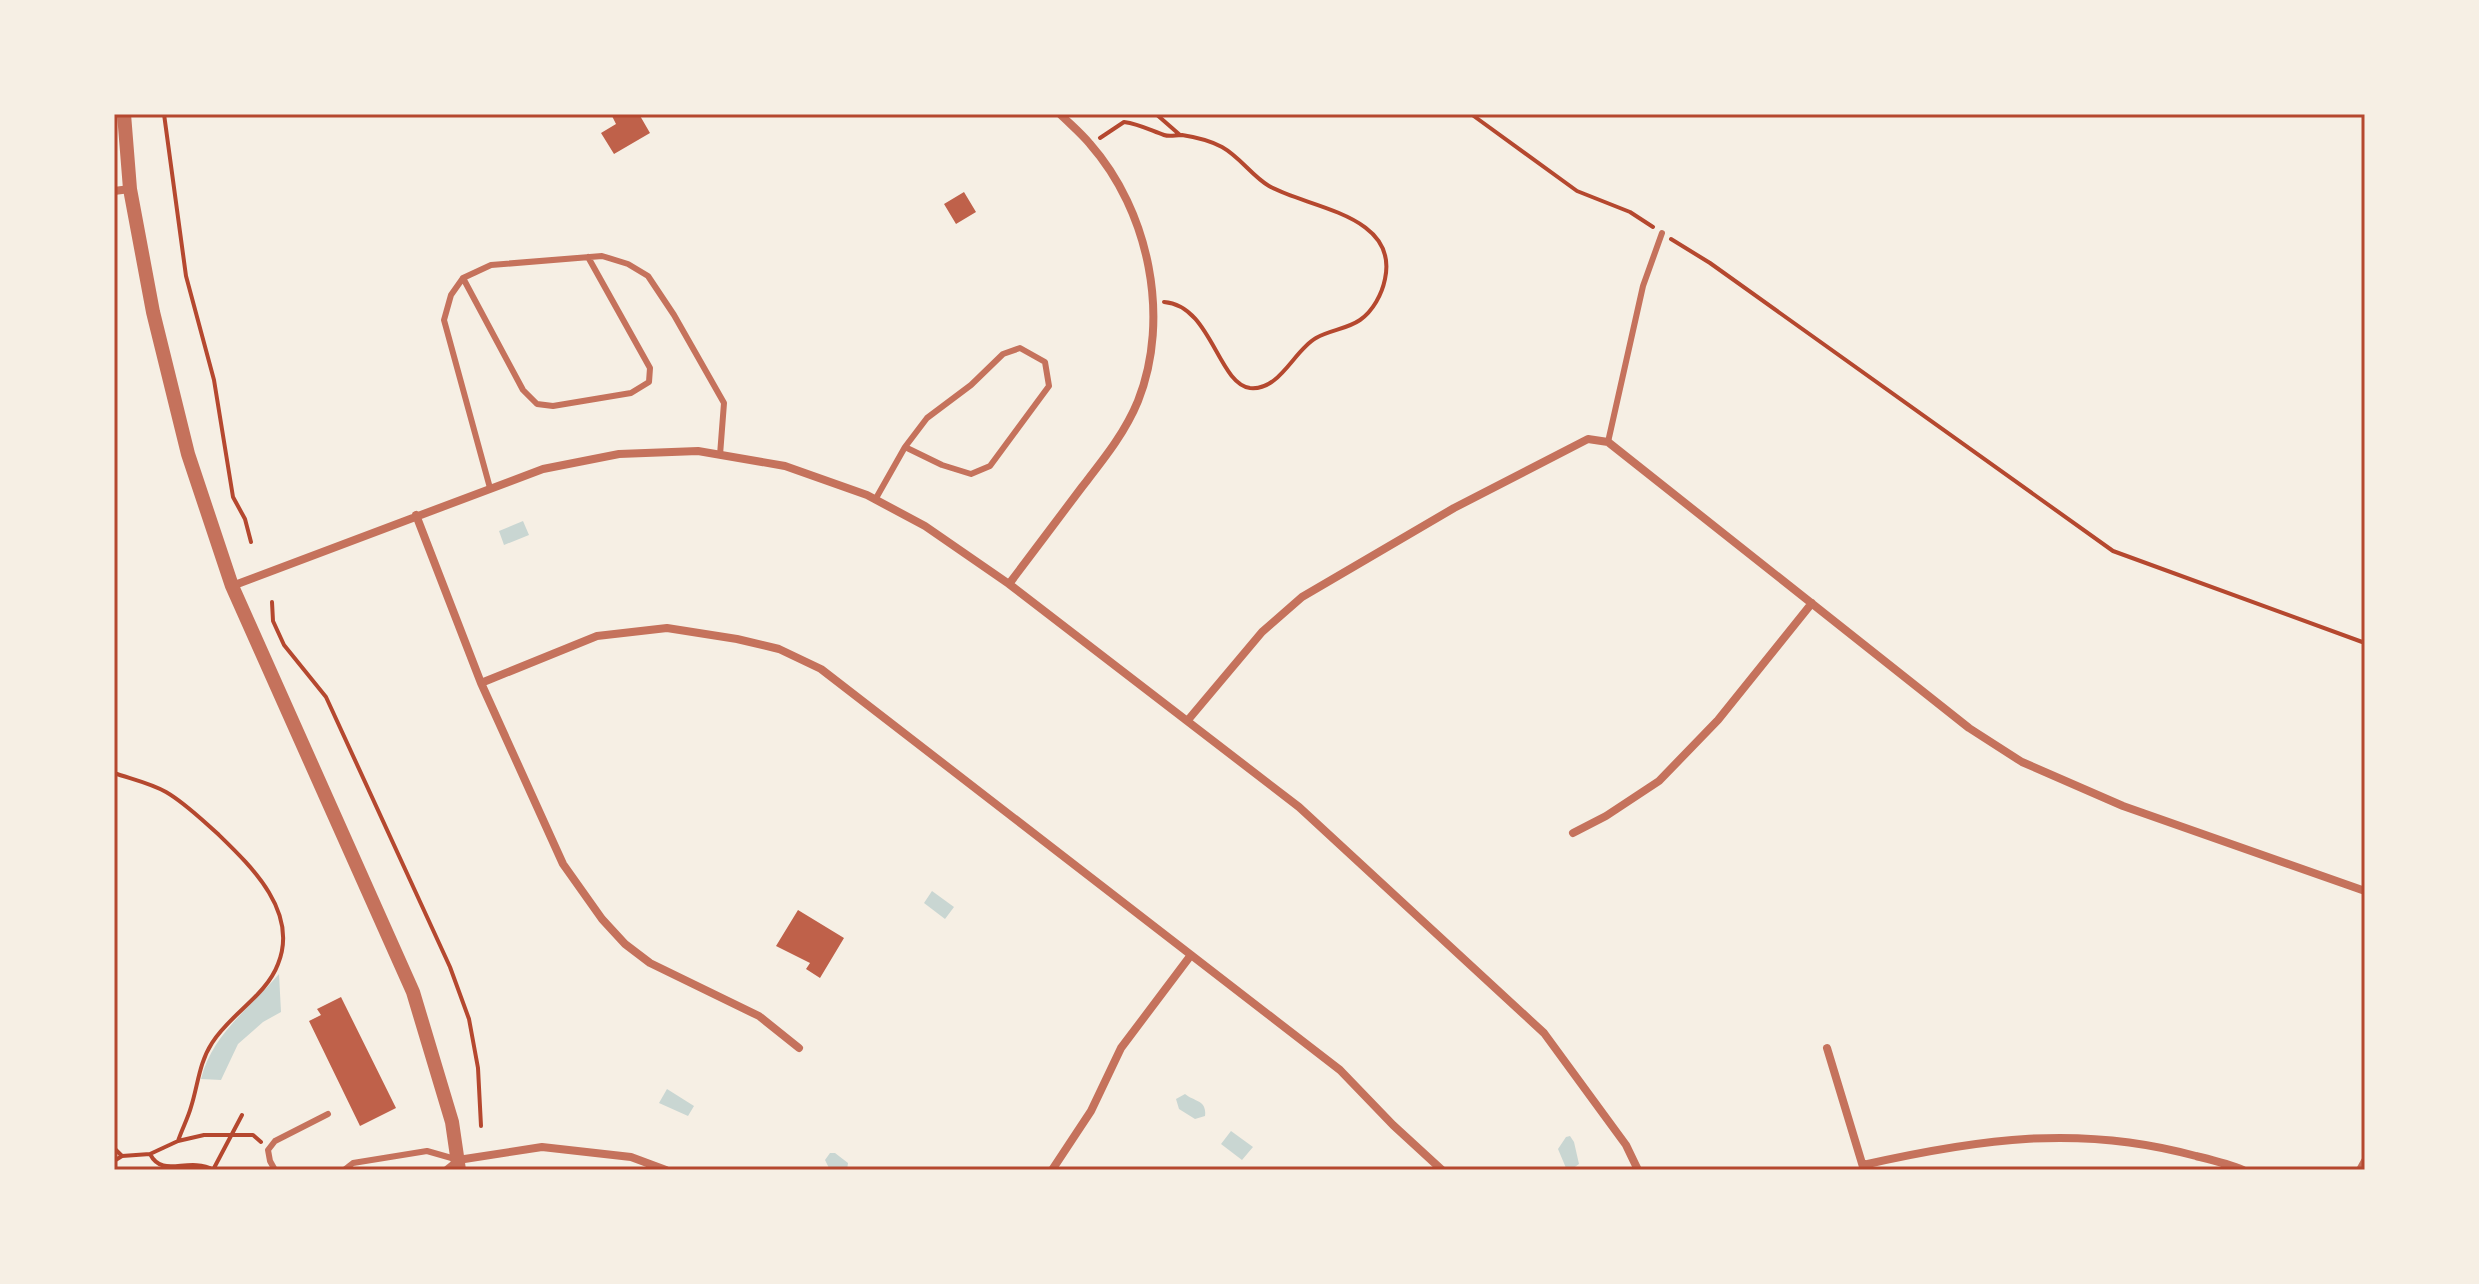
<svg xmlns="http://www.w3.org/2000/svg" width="2479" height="1284" viewBox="0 0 2479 1284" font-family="Arial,sans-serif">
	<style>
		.water { fill: #c9d6d2 }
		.building { fill: #bf614a }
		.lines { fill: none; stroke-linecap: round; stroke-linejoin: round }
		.path { stroke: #b5482f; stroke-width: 4 }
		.service { stroke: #c5725c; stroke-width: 6 }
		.minor { stroke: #c5725c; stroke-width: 8 }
		.tertiary { stroke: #c5725c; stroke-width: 14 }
		.neatline { fill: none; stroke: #b5482f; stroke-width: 3 }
	</style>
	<rect width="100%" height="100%" fill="#f6efe4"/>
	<path class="water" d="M523 521 529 535 504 545 499 531Z
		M932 891 954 907 945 919 924 903Z
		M279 974 281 1012 263 1022 238 1044 221 1080 201 1079C212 1034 250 1008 279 974Z
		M667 1089 694 1106 688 1116 659 1103Z
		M1185 1094C1195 1102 1207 1100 1205 1116L1195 1119 1179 1109 1176 1099Z
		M1231 1131 1253 1147 1242 1160 1221 1144Z
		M1570 1136 1574 1142 1579 1164 1572 1169 1566 1168 1558 1149 1566 1137Z
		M830 1153H835L848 1163 847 1170H830L825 1160Z"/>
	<path class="building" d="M611 114H639L650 133 614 154 601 133 616 124Z
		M964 192 976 212 956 224 944 204Z
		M798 910 844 938 820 978 806 969 810 963 776 946Z
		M341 997 396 1108 360 1126 309 1021 321 1015 317 1009Z"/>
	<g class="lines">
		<path class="path" d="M164 114 186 276 214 380 233 497 245 519 251 542
			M1156 114 1180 135
			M1471 114 1577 191 1630 212 1653 227
			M1100 138 1124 122C1139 124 1150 130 1164 135 1170 137 1175 135 1182 135 1195 137 1211 141 1222 147 1240 157 1252 176 1269 186 1307 208 1399 214 1385 279 1382 294 1373 311 1360 320 1347 329 1330 330 1316 338 1294 350 1280 391 1250 388 1218 384 1211 305 1164 302
			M1671 239 1710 263 2113 551 2365 643
			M272 602 273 621 284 645 326 697 450 967 469 1019 478 1068 481 1126
			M114 773C131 779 150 783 166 792 185 803 201 819 218 834 252 867 299 912 278 964 266 996 230 1014 212 1043 199 1063 198 1085 191 1107 188 1118 182 1129 178 1141L150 1154 122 1156 114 1161
			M178 1141 204 1135H253L261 1142
			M114 1148 122 1156
			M150 1154C163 1179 187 1156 214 1170
			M214 1168 242 1115"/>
		<path class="service" d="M463 278 523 390 537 404 553 406 631 393 649 382 650 368 588 257
			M1608 442 1643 286 1662 233
			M490 488 444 320 451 295 463 278 491 265 602 256 628 264 648 276 674 315 724 403 720 455
			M875 500 905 447 927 418 971 385 1003 354 1020 348 1045 362 1049 386 990 466 971 474 942 465 905 447
			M275 1170 270 1161 268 1150 275 1141 328 1114
			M344 1170 353 1163 427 1151 455 1159
			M445 1170 455 1162"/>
		<path class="minor" d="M114 191 130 189
			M416 515 481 683 563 864 602 919 625 944 650 963 759 1016 799 1048
			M1009 584C1033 552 1058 519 1082 487 1103 460 1125 433 1138 401 1171 318 1149 211 1090 144 1081 133 1070 124 1060 114
			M232 586 543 469 619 454 698 451 785 466 867 495 925 526 1009 584 1299 807 1544 1033 1626 1145 1638 1170
			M481 683 597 636 667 628 737 639 779 649 821 669 1340 1070 1393 1125 1442 1170
			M1188 720 1262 632 1302 597 1454 508 1588 439 1608 442 1969 728 2022 762 2123 806 2365 891
			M1573 833 1606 816 1659 781 1718 720 1812 603
			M1827 1048 1864 1170
			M458 1160 542 1147 631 1157 666 1170
			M1863 1165C1978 1139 2080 1124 2196 1156 2212 1160 2229 1164 2243 1170
			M1052 1170 1091 1111 1121 1048 1191 955
			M2360 1170 2365 1161"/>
		<path class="tertiary" d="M124 114 130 189 153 312 188 454 232 586 413 992 452 1122 459 1170"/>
	</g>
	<rect width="2479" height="1284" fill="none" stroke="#f6efe4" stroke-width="232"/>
	<rect x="116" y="116" width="2247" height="1052" class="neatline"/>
</svg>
